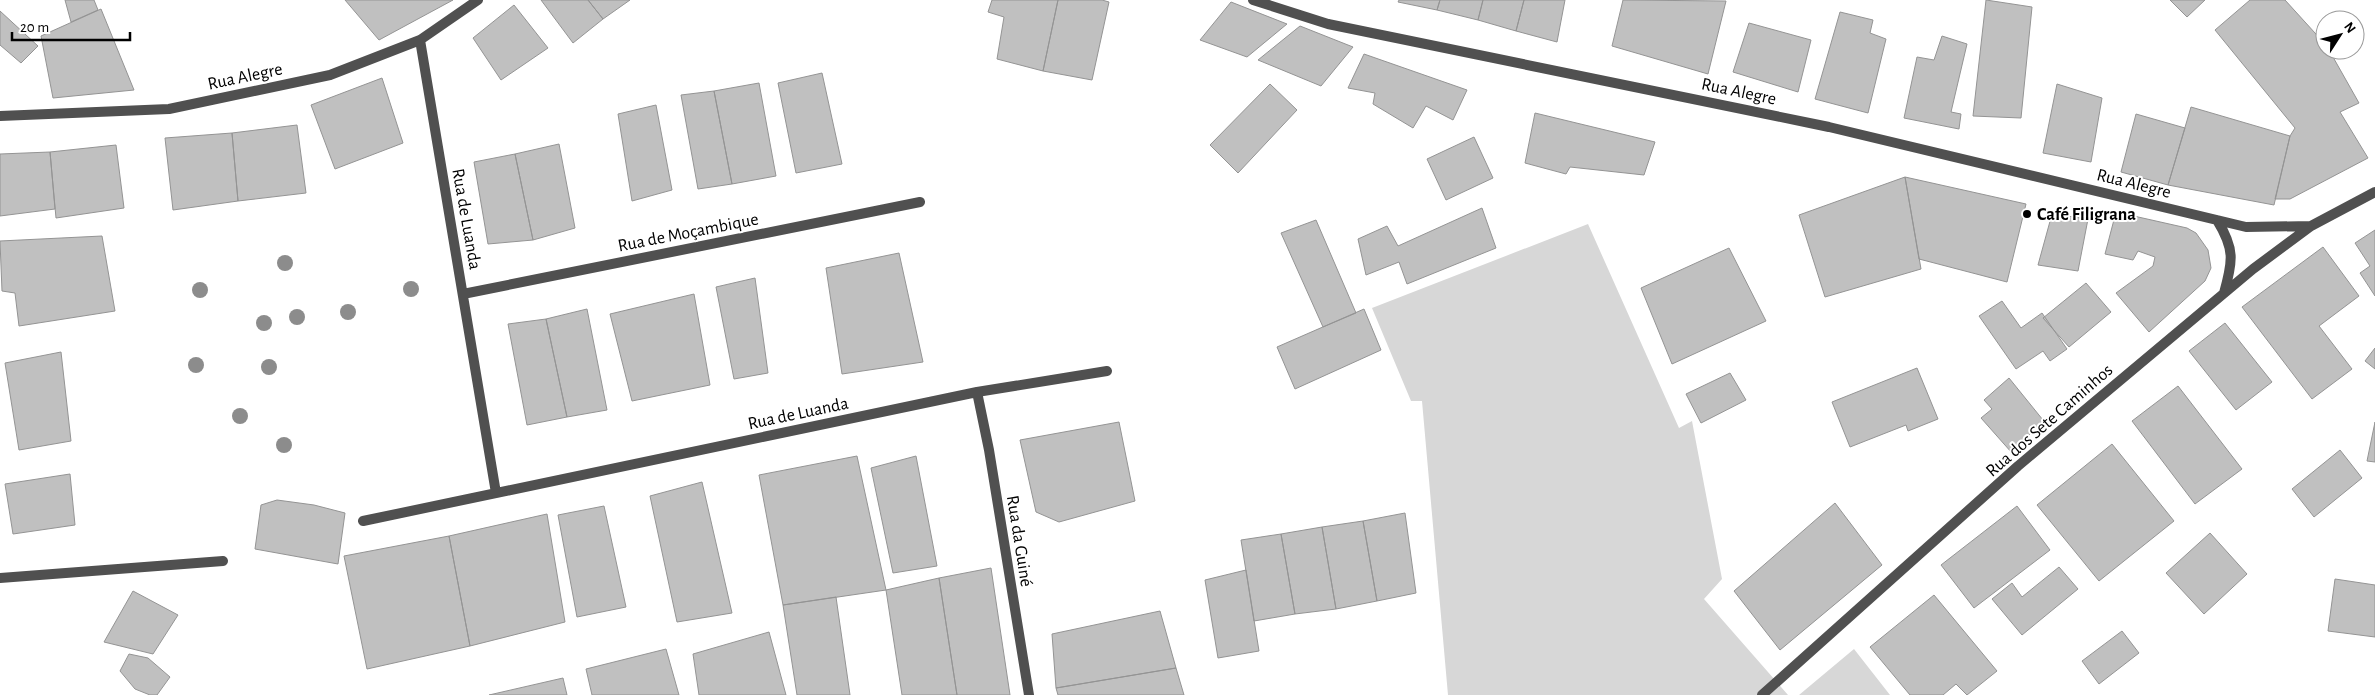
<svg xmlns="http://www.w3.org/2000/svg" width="2375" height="695" viewBox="0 0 2375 695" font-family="'Alegreya Sans',sans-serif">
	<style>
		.green { fill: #d7d7d7 }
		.building { fill: #c0c0c0; stroke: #949494 }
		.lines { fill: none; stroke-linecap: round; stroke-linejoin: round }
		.lane { stroke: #505050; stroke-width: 10 }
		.street { stroke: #505050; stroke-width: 10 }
		.tree { fill: #8c8c8c }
		.poi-dot { fill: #000; stroke: #fff; stroke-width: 2 }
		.labels { text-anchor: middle; stroke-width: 4; stroke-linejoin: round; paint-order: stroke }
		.street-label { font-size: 18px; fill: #000; stroke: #fff }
		.poi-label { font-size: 18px; font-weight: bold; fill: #000; stroke: #fff; text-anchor: start }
	</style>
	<rect width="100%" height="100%" fill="#fff"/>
	<path class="green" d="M1588 224 1679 428 1692 421 1722 579 1704 599 1788 695H1448L1422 401H1411L1372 308Z
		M1854 649 1890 695H1799Z"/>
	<path class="building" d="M65 0H94L98 10 71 22Z
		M345 0H453L379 40Z
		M541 0H588L603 19 573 43Z
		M588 0H630L603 19Z
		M992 0H1058L1043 71 997 59 1004 17 988 12Z
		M1058 0H1102L1109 2 1092 80 1043 71Z
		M1399 0H1440L1437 10 1398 2Z
		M1440 0H1483L1478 20 1437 10Z
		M1483 0H1524L1516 31 1478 20Z
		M1524 0H1565L1557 42 1516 31Z
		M1623 0 1726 1 1708 74 1612 46Z
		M1986 0 2032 7 2021 118 1973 116Z
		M2170 0H2205L2187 17Z
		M2250 0H2285L2325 44V50H2329L2359 103 2340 112 2368 158 2290 199H2275L2290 136 2295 128 2215 30Z
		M1231 2 1287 24 1247 57 1200 40Z
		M514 5 548 48 501 80 473 38Z
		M101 9 134 90 53 98 41 36Z
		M0 11 38 46 21 63 0 45Z
		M1840 12 1873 20 1870 33 1886 39 1868 113 1815 99Z
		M1749 23 1811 40 1798 92 1733 72Z
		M1300 26 1353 47 1321 86 1258 60Z
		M1942 36 1967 44 1951 112 1961 114 1959 129 1904 118 1917 57 1934 60Z
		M1364 54 1467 90 1453 120 1426 106 1413 128 1373 104 1375 93 1348 88Z
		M822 73 842 164 796 173 778 83Z
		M382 78 403 143 335 169 311 105Z
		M759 83 776 176 732 184 714 91Z
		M1270 84 1297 110 1238 173 1210 145Z
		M2057 84 2102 98 2091 162 2043 153Z
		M714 91 732 184 698 189 681 95Z
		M656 105 672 190 632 201 618 114Z
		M2191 107 2290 136 2274 205 2168 185Z
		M1535 113 1655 142 1644 175 1570 167 1566 174 1525 163Z
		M2136 114 2185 128 2168 185 2121 172Z
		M297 125 306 193 238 201 232 133Z
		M232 133 238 201 173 210 165 138Z
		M1474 137 1493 178 1446 200 1427 159Z
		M559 144 575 228 533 240 515 154Z
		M116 145 124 208 56 218 50 152Z
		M50 152 55 209 0 216V154Z
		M515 154 533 240 488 244 474 162Z
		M1905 177 1921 269 1825 297 1799 215Z
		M1905 177 2026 204 2007 282 1919 259Z
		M1482 208 1496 248 1407 284 1399 262 1366 275 1358 239 1387 226 1398 246Z
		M2116 212 2187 228 2196 233 2208 250 2211 268 2205 281 2149 332 2116 293 2153 266 2155 257 2138 251 2133 260 2105 254Z
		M2052 214 2088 219 2078 271 2038 265Z
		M1316 220 1356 313 1323 327 1281 233Z
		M2375 230V296L2360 273 2370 266 2355 243Z
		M102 236 115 311 19 326 15 293 2 291 0 241Z
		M2323 247 2359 296 2319 326 2352 369 2312 399 2242 307Z
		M1729 248 1766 321 1672 364 1641 288Z
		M899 253 923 362 842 374 826 268Z
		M755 278 768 373 734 379 716 287Z
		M2086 283 2111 312 2069 347 2043 318Z
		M694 294 710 385 632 401 610 314Z
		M2002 301 2021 328 2042 313 2067 349 2050 361 2043 351 2016 369 1979 316Z
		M587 309 607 410 567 417 546 319Z
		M1364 309 1381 350 1295 389 1277 347Z
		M546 319 567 417 527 425 508 324Z
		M2225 323 2272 382 2236 410 2189 351Z
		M2375 348V369L2365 361Z
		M61 352 71 441 19 450 5 363Z
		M1917 368 1938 419 1908 431 1906 425 1850 447 1832 402Z
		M1730 373 1746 400 1701 423 1686 394Z
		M2009 378 2043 420 2012 453 1981 418 1992 409 1984 400Z
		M2178 386 2242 469 2195 504 2132 421Z
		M1119 422 1135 501 1059 522 1036 512 1020 440Z
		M2375 422V462L2367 461Z
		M2112 444 2174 521 2099 581 2037 505Z
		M2340 450 2362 478 2314 517 2292 489Z
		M857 456 886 590 783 605 759 475Z
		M916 456 937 566 893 573 871 468Z
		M70 474 75 525 13 534 5 484Z
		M702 482 732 613 677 622 650 496Z
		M277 500 314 505 345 513 338 564 255 549 261 505Z
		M1835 503 1882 565 1780 650 1734 591Z
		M604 506 626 607 577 617 558 515Z
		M2017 506 2050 550 1974 608 1941 565Z
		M1405 513 1416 593 1377 601 1363 521Z
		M547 514 565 622 470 646 449 536Z
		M1363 521 1377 601 1336 609 1322 527Z
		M1322 527 1336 609 1295 614 1281 534Z
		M2210 533 2247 574 2204 614 2166 573Z
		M1281 534 1295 614 1254 621 1241 540Z
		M449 536 470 646 367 669 344 556Z
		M2059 567 2078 589 2022 635 1992 599 2012 583 2022 597Z
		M991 568 1010 695H957L939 578Z
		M1246 570 1259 651 1218 658 1205 580Z
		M939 578 957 695H902L886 590Z
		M2335 579 2375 585V637L2328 631Z
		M133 591 178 615 153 654 104 642Z
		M1934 595 1997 671 1967 695 1956 684 1943 695H1910L1870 647Z
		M836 597 850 695H797L783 605Z
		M1160 611 1176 668 1056 688 1052 634Z
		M2122 631 2139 653 2099 684 2082 661Z
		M769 632 786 695H699L693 654Z
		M666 649 679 695H592L586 669Z
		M129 654 148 658 170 677 157 695H150L135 689 120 671Z
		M1176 668 1184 695H1058L1056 688Z
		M563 678 567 695H489Z"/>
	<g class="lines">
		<path class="lane" d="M0 578 223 561"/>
		<path class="street" d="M1253 0 1328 24 1829 127 2246 227 2311 226
			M420 40 496 493
			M0 116 169 109 330 75 420 40 478 0
			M2217 220C2235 249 2233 261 2224 293
			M463 294 920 202
			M977 392 989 450 1029 695
			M363 521 977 392 1107 371
			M1762 695 2018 466 2253 269 2311 226 2375 192"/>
	</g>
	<g class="tree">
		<circle cx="285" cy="263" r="8"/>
		<circle cx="411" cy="289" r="8"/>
		<circle cx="200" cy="290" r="8"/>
		<circle cx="348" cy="312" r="8"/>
		<circle cx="297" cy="317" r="8"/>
		<circle cx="264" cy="323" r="8"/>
		<circle cx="196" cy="365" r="8"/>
		<circle cx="269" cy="367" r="8"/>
		<circle cx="240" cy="416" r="8"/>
		<circle cx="284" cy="445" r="8"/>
	</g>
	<circle class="poi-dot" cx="2027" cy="214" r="5"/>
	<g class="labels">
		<g class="street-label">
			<text transform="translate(245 76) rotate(-12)" y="6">Rua Alegre</text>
			<text transform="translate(1739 91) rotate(12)" y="6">Rua Alegre</text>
			<text transform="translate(2134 183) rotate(14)" y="6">Rua Alegre</text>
			<text transform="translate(467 219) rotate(80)" y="6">Rua de Luanda</text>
			<text transform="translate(688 232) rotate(-11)" y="6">Rua de Moçambique</text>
			<text transform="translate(798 413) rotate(-12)" y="6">Rua de Luanda</text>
			<text transform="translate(2049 420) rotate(-41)" y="6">Rua dos Sete Caminhos</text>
			<text transform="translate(1020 541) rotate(81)" y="6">Rua da Guiné</text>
		</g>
		<g class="poi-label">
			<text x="2037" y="220">Café Filigrana</text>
		</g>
	</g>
	<g transform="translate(2340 35) rotate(54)"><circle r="24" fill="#ffffff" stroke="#999999"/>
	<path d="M0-4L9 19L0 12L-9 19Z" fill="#000000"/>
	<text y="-8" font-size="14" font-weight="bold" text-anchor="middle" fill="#000000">N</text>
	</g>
	<path d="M12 32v8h118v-8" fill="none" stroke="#000000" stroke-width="2.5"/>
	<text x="20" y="32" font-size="15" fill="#000000" stroke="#ffffff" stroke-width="4" paint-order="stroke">20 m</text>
</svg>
